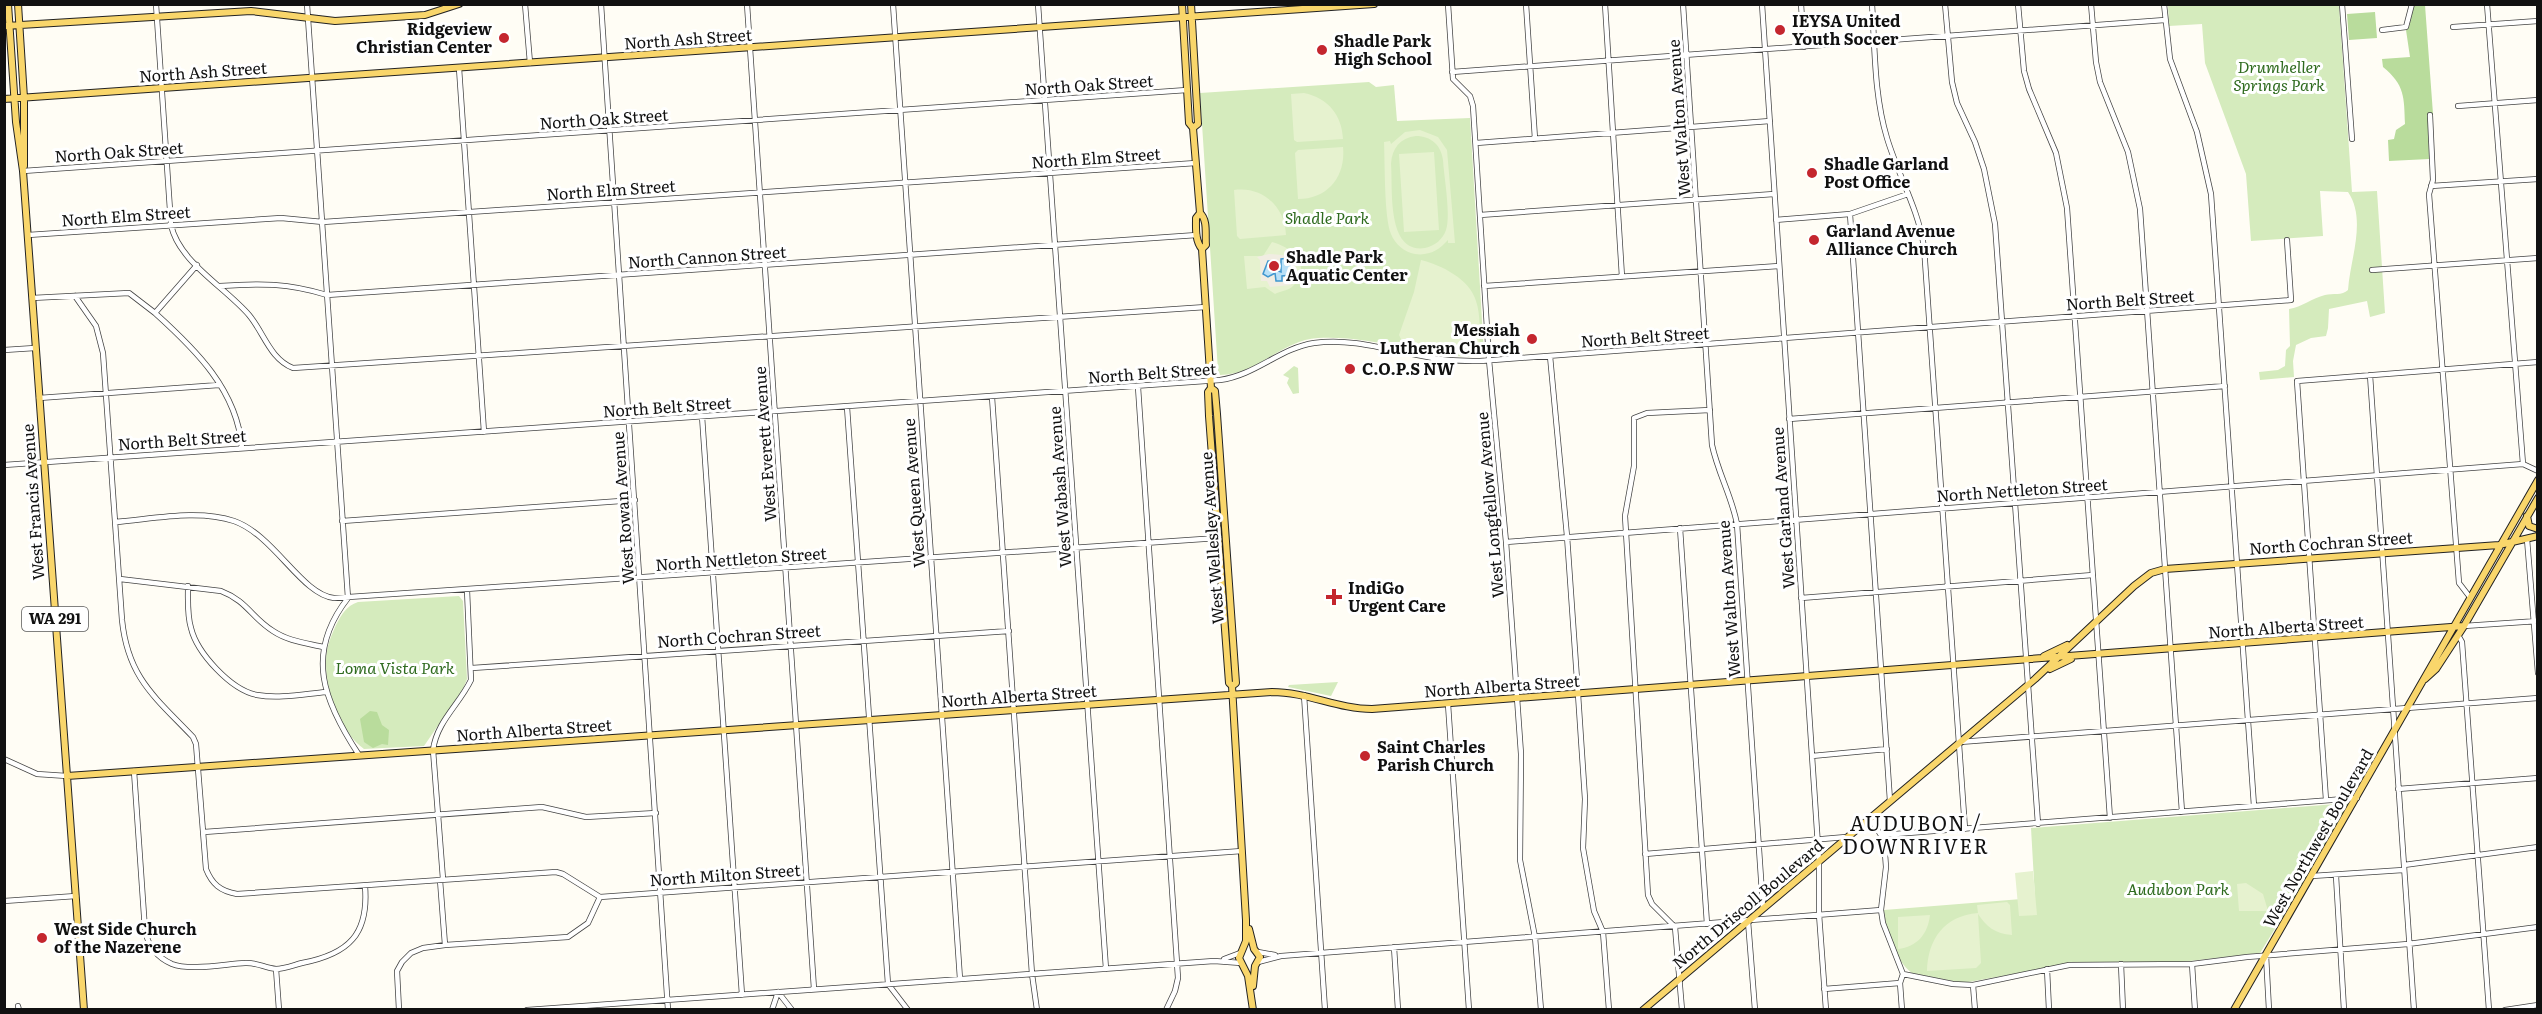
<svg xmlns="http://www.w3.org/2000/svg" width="2542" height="1014" viewBox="0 0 2542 1014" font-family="Literata,serif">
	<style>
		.green { fill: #d5ebbd }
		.forest { fill: #b9dc9c }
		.pitch { fill: #e6f2cf; fill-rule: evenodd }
		.plaza { fill: #f1ede2 }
		.water { fill: #b9e0f7; stroke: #3f96cf; stroke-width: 1.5 }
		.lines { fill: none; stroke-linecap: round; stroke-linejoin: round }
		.minor-casing { stroke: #444; stroke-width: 6 }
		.major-casing { stroke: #222; stroke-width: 8 }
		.minor { stroke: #fff; stroke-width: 4.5 }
		.major { stroke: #f9d66b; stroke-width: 6 }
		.poi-dot { fill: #c4262e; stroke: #fff; stroke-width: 2 }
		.labels { text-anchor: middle; stroke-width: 6; stroke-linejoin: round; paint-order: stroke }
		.shield { fill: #fff; stroke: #585858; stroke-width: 1.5 }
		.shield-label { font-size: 15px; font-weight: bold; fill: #111 }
		.poi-label { font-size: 16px; font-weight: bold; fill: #111; stroke: #fff; text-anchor: start }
		.street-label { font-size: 16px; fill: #111; stroke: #fff }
		.park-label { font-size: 16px; font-style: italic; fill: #2f6b1f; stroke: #fff }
		.quarter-label { font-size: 20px; letter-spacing: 1.5px; fill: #111; stroke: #fff }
	</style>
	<rect width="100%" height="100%" fill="#fffdf5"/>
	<path class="green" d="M2168 5H2339L2352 192 2377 191 2385 313 2370 317 2367 301 2329 309 2328 328 2326 336 2311 338 2296 345 2293 361 2294 377 2260 380 2259 372 2278 370 2285 366 2286 350 2290 346 2289 309C2302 307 2312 298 2325 295 2333 293 2342 296 2348 290 2350 259 2367 220 2348 192L2320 191 2323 236 2251 241 2246 174 2205 63 2202 24 2169 26Z
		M1369 82 1376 87 1394 85 1397 121 1470 118 1484 354 1478 357C1424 357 1373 335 1318 338 1282 340 1257 375 1220 375L1218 371 1200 93Z
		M1294 366 1298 368 1299 393 1293 394 1287 383 1289 378 1283 375Z
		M459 596 463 601 467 679 463 689 424 746 364 749C340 732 325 690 326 661 326 648 331 636 336 625 342 614 346 606 358 602Z
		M1338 682 1331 696 1288 687 1289 685Z
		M2349 803 2309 874 2260 953 2163 964 2079 962 1963 983 1912 973C1894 959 1886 931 1884 910L2035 898 2031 828Z"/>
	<path class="forest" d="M2414 5H2425L2433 114 2428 115 2429 159 2389 161 2388 140 2394 139 2396 130 2405 124C2404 97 2405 85 2383 67L2382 59 2410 57 2406 30 2409 27Z
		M2375 12 2377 38 2349 40 2347 14Z
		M370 711 377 712 382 725 389 730 388 745 382 744 373 748 364 742 360 719Z"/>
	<path class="pitch" d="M1304 93C1328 98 1342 115 1343 139L1297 142 1294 140 1291 94Z
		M1420 130 1438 137 1447 150 1455 243H1448V240C1439 250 1429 256 1415 254 1404 252 1395 244 1391 234 1384 217 1385 163 1384 142L1390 141 1391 144 1405 132ZM1416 136C1431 136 1441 145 1443 160 1444 178 1451 214 1446 230 1443 239 1435 246 1425 248 1386 254 1393 188 1391 164 1392 148 1400 138 1416 136Z
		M1343 147C1346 176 1328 199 1298 199L1295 153 1298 150Z
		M1434 152 1439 230 1404 232 1399 154Z
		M1234 190C1263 186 1285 207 1286 235L1240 239 1237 236Z
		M1272 242C1293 247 1313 268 1293 286 1288 291 1280 291 1275 294L1265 287 1247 289 1244 256H1263Z
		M1421 260C1441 265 1470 279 1476 301 1481 315 1479 333 1480 348L1479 353 1440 350 1402 341 1399 335 1414 292Z
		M2033 871 2037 915 2019 916 2015 873Z
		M2246 883 2263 894 2268 911H2239L2237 884Z
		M2007 902 2010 905 2012 935C1995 934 1986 926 1978 914L1981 963 1976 968 1927 971C1928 939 1944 916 1978 913L1977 905Z
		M1930 915C1928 934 1917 947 1898 949V917Z"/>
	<path class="plaza" d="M1269 254 1293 256 1295 273 1291 285 1270 287 1267 281H1261L1260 260 1257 257Z"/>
	<path class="water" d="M1290 258 1291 275 1282 276V281H1276L1275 273 1268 277 1263 274 1268 261H1272L1278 271 1281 272V259Z"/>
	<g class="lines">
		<g class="minor-casing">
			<path id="minor" d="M156 4 171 225C179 262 225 287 249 315 264 333 270 359 293 368L1206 307
				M307 4 348 598C304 654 324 702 359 755
				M525 4 530 63
				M601 4 668 1010
				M747 4 814 989
				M893 4 960 979
				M1038 4 1106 969
				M1448 4 1453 79 1470 96 1473 106 1489 360 1506 542 1521 754 1520 860 1535 937 1541 1010
				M1526 4 1535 139
				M1605 4 1622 277
				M1683 4 1712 445C1718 473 1732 497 1737 524L1763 908
				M1762 4 1819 861V914L1826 1010
				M1801 4 1804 47
				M1872 4C1875 49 1874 95 1887 138 1898 175 1918 208 1924 247L1965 829
				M1945 4 1952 82 1957 103 1975 142 1984 169 1995 224 2038 824
				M2018 4 2024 71 2029 89 2056 153 2067 208 2110 818
				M2091 4 2096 62 2100 82 2128 152 2140 209 2182 812
				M2164 4 2170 59 2197 132 2211 194 2254 806
				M2342 4 2352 139
				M2487 4 2523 464
				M2453 27 2538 21
				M2382 30 2406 27 2412 4
				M459 68 484 432
				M1452 72 2165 20
				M2458 106 2538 100
				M2430 115 2433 180 2429 194 2459 583 2469 596
				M1476 143 1770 121
				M23 171 1187 90
				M2431 186 2538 179
				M1850 214 1890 801
				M1480 215 1774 194
				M1776 220 1850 214 1908 194
				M28 235 281 218 323 222 1196 163
				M2372 270 2538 258
				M220 286C260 283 288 283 327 295L1197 235
				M1484 286 1779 266
				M75 296 96 326 103 353 122 620C128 678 155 697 193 737L196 744 206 869C212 884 220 891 237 894L556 872 563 874 600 897 1242 851
				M32 298 129 293 155 313 197 265
				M155 313C196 350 237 390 242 448
				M4 350 35 348
				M1550 356 1567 536 1578 694 1585 799 1583 848 1594 911 1603 932 1609 1010
				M2370 375 2414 1010
				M1138 387 1178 978 1175 991 1166 1010
				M992 397 1032 974 1037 1010
				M39 398 219 385
				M847 407 888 984 908 1010
				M702 416 742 995
				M1789 419 2225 386
				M4 465 1220 380C1256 375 1280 348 1314 343 1354 337 1394 352 1433 358 1449 361 1464 361 1480 361L2291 300 2287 240
				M342 521 635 500
				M115 522C153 519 198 509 234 521 274 535 302 595 334 598L1218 538
				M1680 528 1707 924
				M2527 539 2538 673
				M1506 542 2523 464 2538 471
				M120 579 221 591C247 601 251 617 273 631 288 641 306 643 323 647
				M188 586C188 600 187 615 191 628 197 653 231 690 257 695 279 699 304 694 326 692
				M1801 598 2093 575
				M2464 626 2538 621
				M2458 635 2462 642 2489 1010
				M472 668 1009 631
				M1304 695 1325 1010
				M1448 704 1469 1010
				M1960 742 2538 698
				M1812 756 1887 749
				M4 759 37 774 67 776
				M134 771 145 930C148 946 156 957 172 964 190 971 225 964 245 963 256 962 265 968 276 969 284 969 294 965 302 963 349 954 369 934 365 886
				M2398 789 2538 778
				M2326 800 2297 381 2538 362
				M1870 818 1884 840 1886 867 1881 910 1883 923 1903 974 1900 983 1902 1010
				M204 832 542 807 586 817 656 813
				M1882 835 2357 798
				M1645 854 1846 837
				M2404 865 2538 847
				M2312 876 2403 870
				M2336 876 2344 1010
				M443 879 433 750C437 721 459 705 471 680L467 590
				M440 880 445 945
				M4 901 76 896
				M1748 921 1755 1010
				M1394 947 1398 1010
				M1258 952 1275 955
				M2266 955 2269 1010
				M1224 959 1240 953
				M1258 962 1281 956 1881 910
				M2121 964 2123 1010
				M2192 964 2195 1010
				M276 969 279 1010
				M2047 969 2049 1010
				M1903 974 1953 984 1973 985 2069 965 2192 964 2247 957 2408 944 2538 927
				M1973 985 1975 1010
				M1824 989 1900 983
				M778 992 792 1010
				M18 1006 19 1010
				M399 1010 397 971 402 962 411 953 423 948 445 945 568 937 588 923 600 897
				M527 1010 1214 961 1241 963
				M772 1010 778 992
				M1682 1010 1675 927 1652 904 1648 895 1625 516 1634 466V418L1647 413 1710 410
				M2505 1010 2538 1005"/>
		</g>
		<g class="major-casing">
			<path id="major" d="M8 4 16 122 23 171 84 1010
				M18 4 24 98V166
				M1182 4 1189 123 1193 128 1200 213C1208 220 1205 235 1206 245L1202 249
				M1191 4 1198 124 1193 128
				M4 26 251 11 335 21 425 15 459 4
				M4 99 1374 4
				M1200 213 1196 218C1196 228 1195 241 1202 249L1211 388 1208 392 1209 416 1229 683 1232 686 1246 920V941L1239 958 1248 976 1253 1010
				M1211 388 1215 391 1217 414 1236 683 1232 686
				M2527 516 2529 526 2538 529
				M2044 656 2067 645
				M2050 669 2071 659
				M2425 679 2436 669 2464 626 2538 498
				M67 776 1272 692C1307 692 1338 709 1372 709L2464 626
				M1249 929 1254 949 1260 957 1255 966 1253 986
				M1643 1010 2035 679 2134 586 2151 573 2165 569 2499 545 2538 536
				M2234 1010 2538 480"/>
		</g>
		<use href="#minor" class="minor"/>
		<use href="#major" class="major"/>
	</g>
	<g class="poi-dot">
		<circle cx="1780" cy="30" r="6"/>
		<circle cx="504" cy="38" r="6"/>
		<circle cx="1322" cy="50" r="6"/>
		<circle cx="1812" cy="173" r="6"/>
		<circle cx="1814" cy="240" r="6"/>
		<circle cx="1274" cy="266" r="6"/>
		<circle cx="1532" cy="339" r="6"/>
		<circle cx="1350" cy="369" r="6"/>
		<path d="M1331 588h6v6h6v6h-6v6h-6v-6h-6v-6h6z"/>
		<circle cx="1365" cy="756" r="6"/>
		<circle cx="42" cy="938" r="6"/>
	</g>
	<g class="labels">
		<rect class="shield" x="22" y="607" width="66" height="24" rx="4.5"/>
		<g class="shield-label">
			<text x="55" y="624">WA 291</text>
		</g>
		<g class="poi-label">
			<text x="1792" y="27">IEYSA United<tspan x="1792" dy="18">Youth Soccer</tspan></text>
			<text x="492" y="35" text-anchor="end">Ridgeview<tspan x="492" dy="18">Christian Center</tspan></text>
			<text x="1334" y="47">Shadle Park<tspan x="1334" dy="18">High School</tspan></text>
			<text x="1824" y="170">Shadle Garland<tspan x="1824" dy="18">Post Office</tspan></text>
			<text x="1826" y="237">Garland Avenue<tspan x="1826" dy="18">Alliance Church</tspan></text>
			<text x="1286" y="263">Shadle Park<tspan x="1286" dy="18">Aquatic Center</tspan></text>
			<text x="1520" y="336" text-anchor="end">Messiah<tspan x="1520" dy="18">Lutheran Church</tspan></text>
			<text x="1362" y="375">C.O.P.S NW</text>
			<text x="1348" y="594">IndiGo<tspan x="1348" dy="18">Urgent Care</tspan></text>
			<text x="1377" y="753">Saint Charles<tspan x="1377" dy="18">Parish Church</tspan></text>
			<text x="54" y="935">West Side Church<tspan x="54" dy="18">of the Nazerene</tspan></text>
		</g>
		<g class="street-label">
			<text transform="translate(688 39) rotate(-4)" y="6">North Ash Street</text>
			<text transform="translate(203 72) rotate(-4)" y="6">North Ash Street</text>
			<text transform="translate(1089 85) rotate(-4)" y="6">North Oak Street</text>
			<text transform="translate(1679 118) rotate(-94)" y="6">West Walton Avenue</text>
			<text transform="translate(604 119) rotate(-4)" y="6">North Oak Street</text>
			<text transform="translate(119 152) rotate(-4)" y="6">North Oak Street</text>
			<text transform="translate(1096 158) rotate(-4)" y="6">North Elm Street</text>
			<text transform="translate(611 190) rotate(-4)" y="6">North Elm Street</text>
			<text transform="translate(126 216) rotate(-4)" y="6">North Elm Street</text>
			<text transform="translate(707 257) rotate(-4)" y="6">North Cannon Street</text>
			<text transform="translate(2130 300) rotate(-4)" y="6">North Belt Street</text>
			<text transform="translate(1645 337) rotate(-4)" y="6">North Belt Street</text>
			<text transform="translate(1152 373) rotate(-4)" y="6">North Belt Street</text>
			<text transform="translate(667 407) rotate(-4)" y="6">North Belt Street</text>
			<text transform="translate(182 440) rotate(-4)" y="6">North Belt Street</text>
			<text transform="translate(765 444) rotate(-94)" y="6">West Everett Avenue</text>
			<text transform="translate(1060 487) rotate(-94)" y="6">West Wabash Avenue</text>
			<text transform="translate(2022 490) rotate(-4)" y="6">North Nettleton Street</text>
			<text transform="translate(914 493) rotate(-94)" y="6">West Queen Avenue</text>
			<text transform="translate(33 502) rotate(-94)" y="6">West Francis Avenue</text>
			<text transform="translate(1490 505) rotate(-95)" y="6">West Longfellow Avenue</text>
			<text transform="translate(623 508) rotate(-94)" y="6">West Rowan Avenue</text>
			<text transform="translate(1783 508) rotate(-94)" y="6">West Garland Avenue</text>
			<text transform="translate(1212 538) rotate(-94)" y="6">West Wellesley Avenue</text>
			<text transform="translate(2331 543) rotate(-4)" y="6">North Cochran Street</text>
			<text transform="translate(741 559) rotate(-4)" y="6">North Nettleton Street</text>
			<text transform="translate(1729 599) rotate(-94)" y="6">West Walton Avenue</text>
			<text transform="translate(2286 627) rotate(-4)" y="6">North Alberta Street</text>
			<text transform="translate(739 636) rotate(-4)" y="6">North Cochran Street</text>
			<text transform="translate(1502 686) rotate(-4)" y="6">North Alberta Street</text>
			<text transform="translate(1019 696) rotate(-4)" y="6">North Alberta Street</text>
			<text transform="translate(534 730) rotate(-4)" y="6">North Alberta Street</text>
			<text transform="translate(2318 838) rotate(-60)" y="6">West Northwest Boulevard</text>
			<text transform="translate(725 875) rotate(-4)" y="6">North Milton Street</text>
			<text transform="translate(1748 904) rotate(-40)" y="6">North Driscoll Boulevard</text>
		</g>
		<g class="park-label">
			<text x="2279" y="73">Drumheller<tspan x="2279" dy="18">Springs Park</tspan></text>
			<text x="1327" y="224">Shadle Park</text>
			<text x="395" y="674">Loma Vista Park</text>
			<text x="2178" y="895">Audubon Park</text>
		</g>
		<g class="quarter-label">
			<text x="1916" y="831">AUDUBON /<tspan x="1916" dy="23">DOWNRIVER</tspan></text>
		</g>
	</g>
	<rect width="2542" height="1014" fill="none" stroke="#111111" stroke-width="12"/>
</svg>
